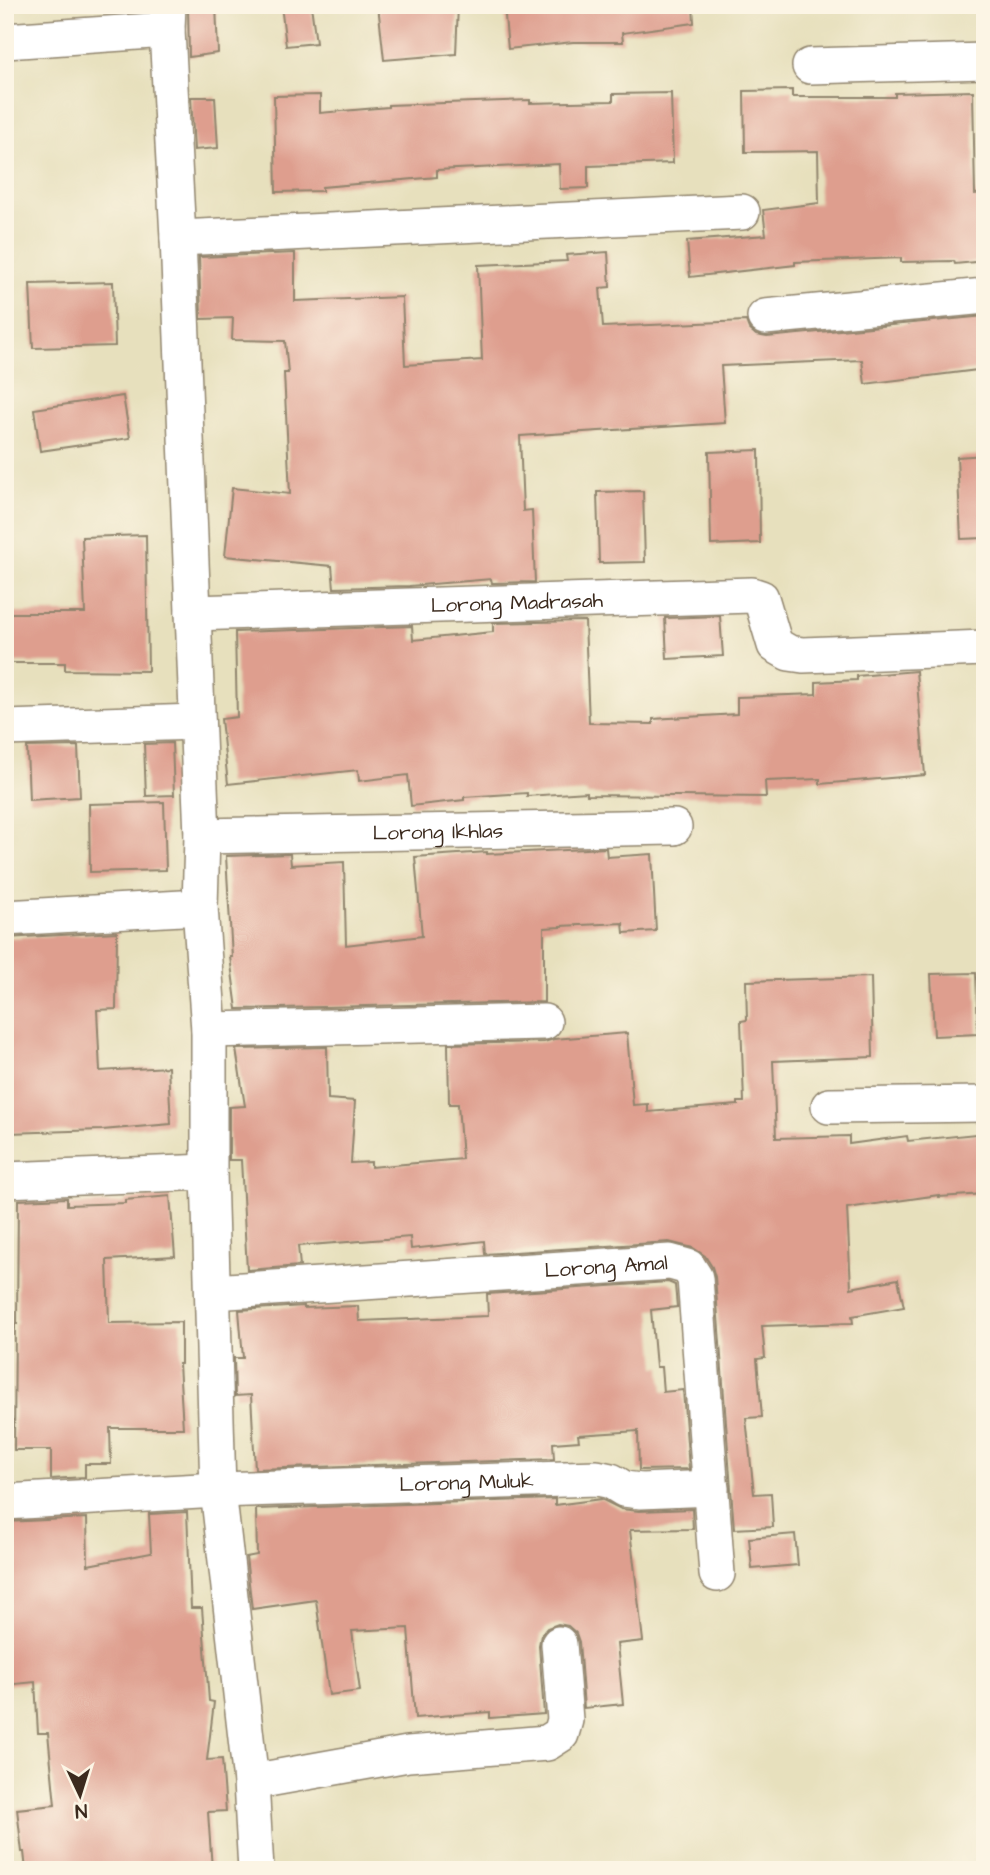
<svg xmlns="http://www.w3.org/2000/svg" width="990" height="1875" viewBox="0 0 990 1875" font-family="'Architects Daughter',sans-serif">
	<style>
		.building { fill: #de9e8e }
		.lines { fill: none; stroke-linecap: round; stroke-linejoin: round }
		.street-casing { stroke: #91856e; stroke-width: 38 }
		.street { stroke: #fff; stroke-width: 35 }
		.labels { text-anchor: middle; stroke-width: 5; stroke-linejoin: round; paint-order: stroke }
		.street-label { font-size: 21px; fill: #3b2a1e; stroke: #fcf5e5 }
	</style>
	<rect width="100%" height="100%" fill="#fcf5e5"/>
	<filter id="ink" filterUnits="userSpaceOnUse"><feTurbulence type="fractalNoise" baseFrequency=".0143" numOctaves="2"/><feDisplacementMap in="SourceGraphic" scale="14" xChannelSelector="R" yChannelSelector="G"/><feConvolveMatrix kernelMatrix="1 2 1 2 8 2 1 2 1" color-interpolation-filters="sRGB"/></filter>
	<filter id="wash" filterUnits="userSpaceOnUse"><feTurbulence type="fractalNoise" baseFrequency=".00686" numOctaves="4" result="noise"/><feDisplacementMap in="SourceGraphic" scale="28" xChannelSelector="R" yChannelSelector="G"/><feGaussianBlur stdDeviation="1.57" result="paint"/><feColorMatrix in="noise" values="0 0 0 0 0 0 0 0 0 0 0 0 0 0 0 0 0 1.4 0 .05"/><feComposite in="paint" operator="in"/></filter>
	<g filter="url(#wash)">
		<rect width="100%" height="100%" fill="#e7e0bd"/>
		<g id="blocks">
			<path class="building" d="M188 5H216L218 53 189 57Z
				M281 5H311L316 43 286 46Z
				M378 5H458L456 54 384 60Z
				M504 5H693L694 23 622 33 623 42H573L508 49Z
				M792 90V97H895V93L973 91 975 194 985 193V261L955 264 954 261 901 262V258L795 262V265L690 277 687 241 766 235 763 210 819 203 818 151 745 152 744 91Z
				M671 93 673 163 588 166V188L560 189 559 164 437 170V177L322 187V191L276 192 274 96 320 95V113L388 107V105L530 100V103L613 101V94Z
				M191 97H215L218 148 194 150Z
				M608 252 610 287 600 288 603 327 746 321 749 329 756 335 767 337 985 316V369L865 384 862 360 721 366 725 423 520 436 523 511 532 510 535 582 492 583 491 579 409 586 334 588 332 566 225 556 232 488 290 494 284 373H288L285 341 232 340 233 318 201 319 199 257 295 253V301L402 297 405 365 482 360 478 265 567 261 566 255Z
				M113 282 115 346 33 348 30 284Z
				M123 396 130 438 40 451 34 409Z
				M759 450 760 543 711 545 709 452Z
				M985 455V538L961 539 957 457Z
				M643 491 645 562 599 563 597 492Z
				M146 535 148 671 65 670V663H5V613H85L82 537Z
				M720 616 723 656 667 659 665 618Z
				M585 621 589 723 653 724V719L737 714V697L816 694V682L857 680V676L916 671 925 775 820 784V779L765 781 766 797 587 795V792L527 796V793L464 797V800L411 806 408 775 359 781 358 770 228 784 221 719 237 717 235 632 412 626 413 640 493 632V623Z
				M172 743 174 795 146 796 144 744Z
				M78 746 80 797 29 800 27 747Z
				M164 802 166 870 90 872 89 804Z
				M606 848 607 857 652 854 656 931 624 933 623 923 560 926V927L544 928V1002L237 1009 230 957H232L226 856 290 854 291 865 344 862 346 945 422 936 415 857 487 852V854Z
				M117 932 116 1009 97 1010 100 1071 168 1067 171 1124 102 1130 8 1133 5 938Z
				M976 973 978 1034 934 1036 931 974Z
				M871 977 873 1057 773 1061 776 1138 849 1136V1144L907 1136 908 1141 985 1133V1194L939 1197V1195L847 1208 851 1288 898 1279 904 1307 852 1316 853 1323 762 1326 765 1358 757 1359 762 1417 746 1418 754 1494 771 1493 773 1527 734 1529 715 1277 712 1267 705 1256 693 1248 669 1242 485 1254 484 1241 411 1249 410 1237 298 1246 300 1266 247 1270 241 1160H229V1107L245 1106 236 1049 327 1047 328 1099 355 1101 351 1163 371 1162V1167L462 1159 458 1104H449L448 1044 544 1042 554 1039 627 1033 633 1105 648 1104V1112L738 1105V1102H744L741 1021 747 1020 746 981Z
				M170 1196 175 1256 107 1260 109 1323 181 1322V1364H179L183 1428H110L111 1464H85V1477L51 1479V1450H14L15 1324H17L18 1200 67 1198V1205L125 1203V1200Z
				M668 1282 675 1285 677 1307 651 1310 656 1367H661L663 1392 683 1390 689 1469 639 1470 638 1431 578 1435 579 1441 553 1443 554 1459 255 1469 251 1395 235 1396 234 1358H243L239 1310 304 1306V1308L358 1306 359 1321 488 1316 487 1294Z
				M555 1499V1505L601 1499 621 1509 639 1511 692 1509 693 1529 630 1530 643 1641 617 1644 623 1704 584 1708 579 1642 576 1633 568 1626 558 1624 547 1628 541 1635 539 1645 544 1714 490 1718V1712L415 1718 408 1628 352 1631 360 1691 329 1695 316 1600 252 1609 246 1557 257 1555 256 1509Z
				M187 1512 191 1608H202L209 1701 214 1702 207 1760 222 1759 226 1811 208 1812 212 1869 26 1870 24 1852H22L17 1809 55 1805 48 1733H38L35 1682 5 1685V1522L87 1518 88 1565 151 1553 149 1514Z
				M795 1534 798 1565 752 1569 749 1538Z"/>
		</g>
	</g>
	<g filter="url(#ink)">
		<use href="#blocks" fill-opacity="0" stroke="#91856e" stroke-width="2"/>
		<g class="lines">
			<g class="street-casing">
				<g id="street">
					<path d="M168 5 167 30 178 238 202 836 200 907 209 1030V1172L218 1490 251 1782 256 1870"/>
					<path d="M5 41 167 30"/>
					<path d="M810 66 985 61"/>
					<path d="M178 238 742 212"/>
					<path d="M765 317 985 296"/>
					<path id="s1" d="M193 613 752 595 761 598 775 645 789 653 803 655 985 648"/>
					<path d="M5 728 197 722"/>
					<path id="s2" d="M202 836 674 827"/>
					<path d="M5 918 200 907"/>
					<path d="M209 1030 544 1022"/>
					<path d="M829 1106 985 1104"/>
					<path d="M5 1180 209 1172"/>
					<path id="s3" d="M213 1292 670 1262 688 1267 695 1278 717 1574"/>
					<path id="s4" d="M5 1502 218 1490 597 1478 611 1481 624 1489 641 1491 711 1488"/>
					<path d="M251 1782 408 1754 547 1743 561 1734 565 1720 559 1644"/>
				</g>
			</g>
			<use href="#street" class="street"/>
		</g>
	</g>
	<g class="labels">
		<g class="street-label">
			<text dy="7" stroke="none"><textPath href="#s1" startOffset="324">Lorong Madrasah</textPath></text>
			<text dy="7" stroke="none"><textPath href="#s2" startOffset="236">Lorong Ikhlas</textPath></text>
			<text dy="7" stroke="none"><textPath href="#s3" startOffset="394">Lorong Amal</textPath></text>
			<text dy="7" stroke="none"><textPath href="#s4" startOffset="462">Lorong Muluk</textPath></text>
		</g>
	</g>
	<rect width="990" height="1875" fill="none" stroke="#fcf5e5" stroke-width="28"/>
	<g transform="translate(80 1795) rotate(176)" stroke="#fcf5e5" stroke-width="5" paint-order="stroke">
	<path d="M0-5L12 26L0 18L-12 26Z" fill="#3b2a1e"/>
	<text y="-10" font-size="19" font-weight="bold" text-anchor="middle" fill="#3b2a1e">N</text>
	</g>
</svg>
